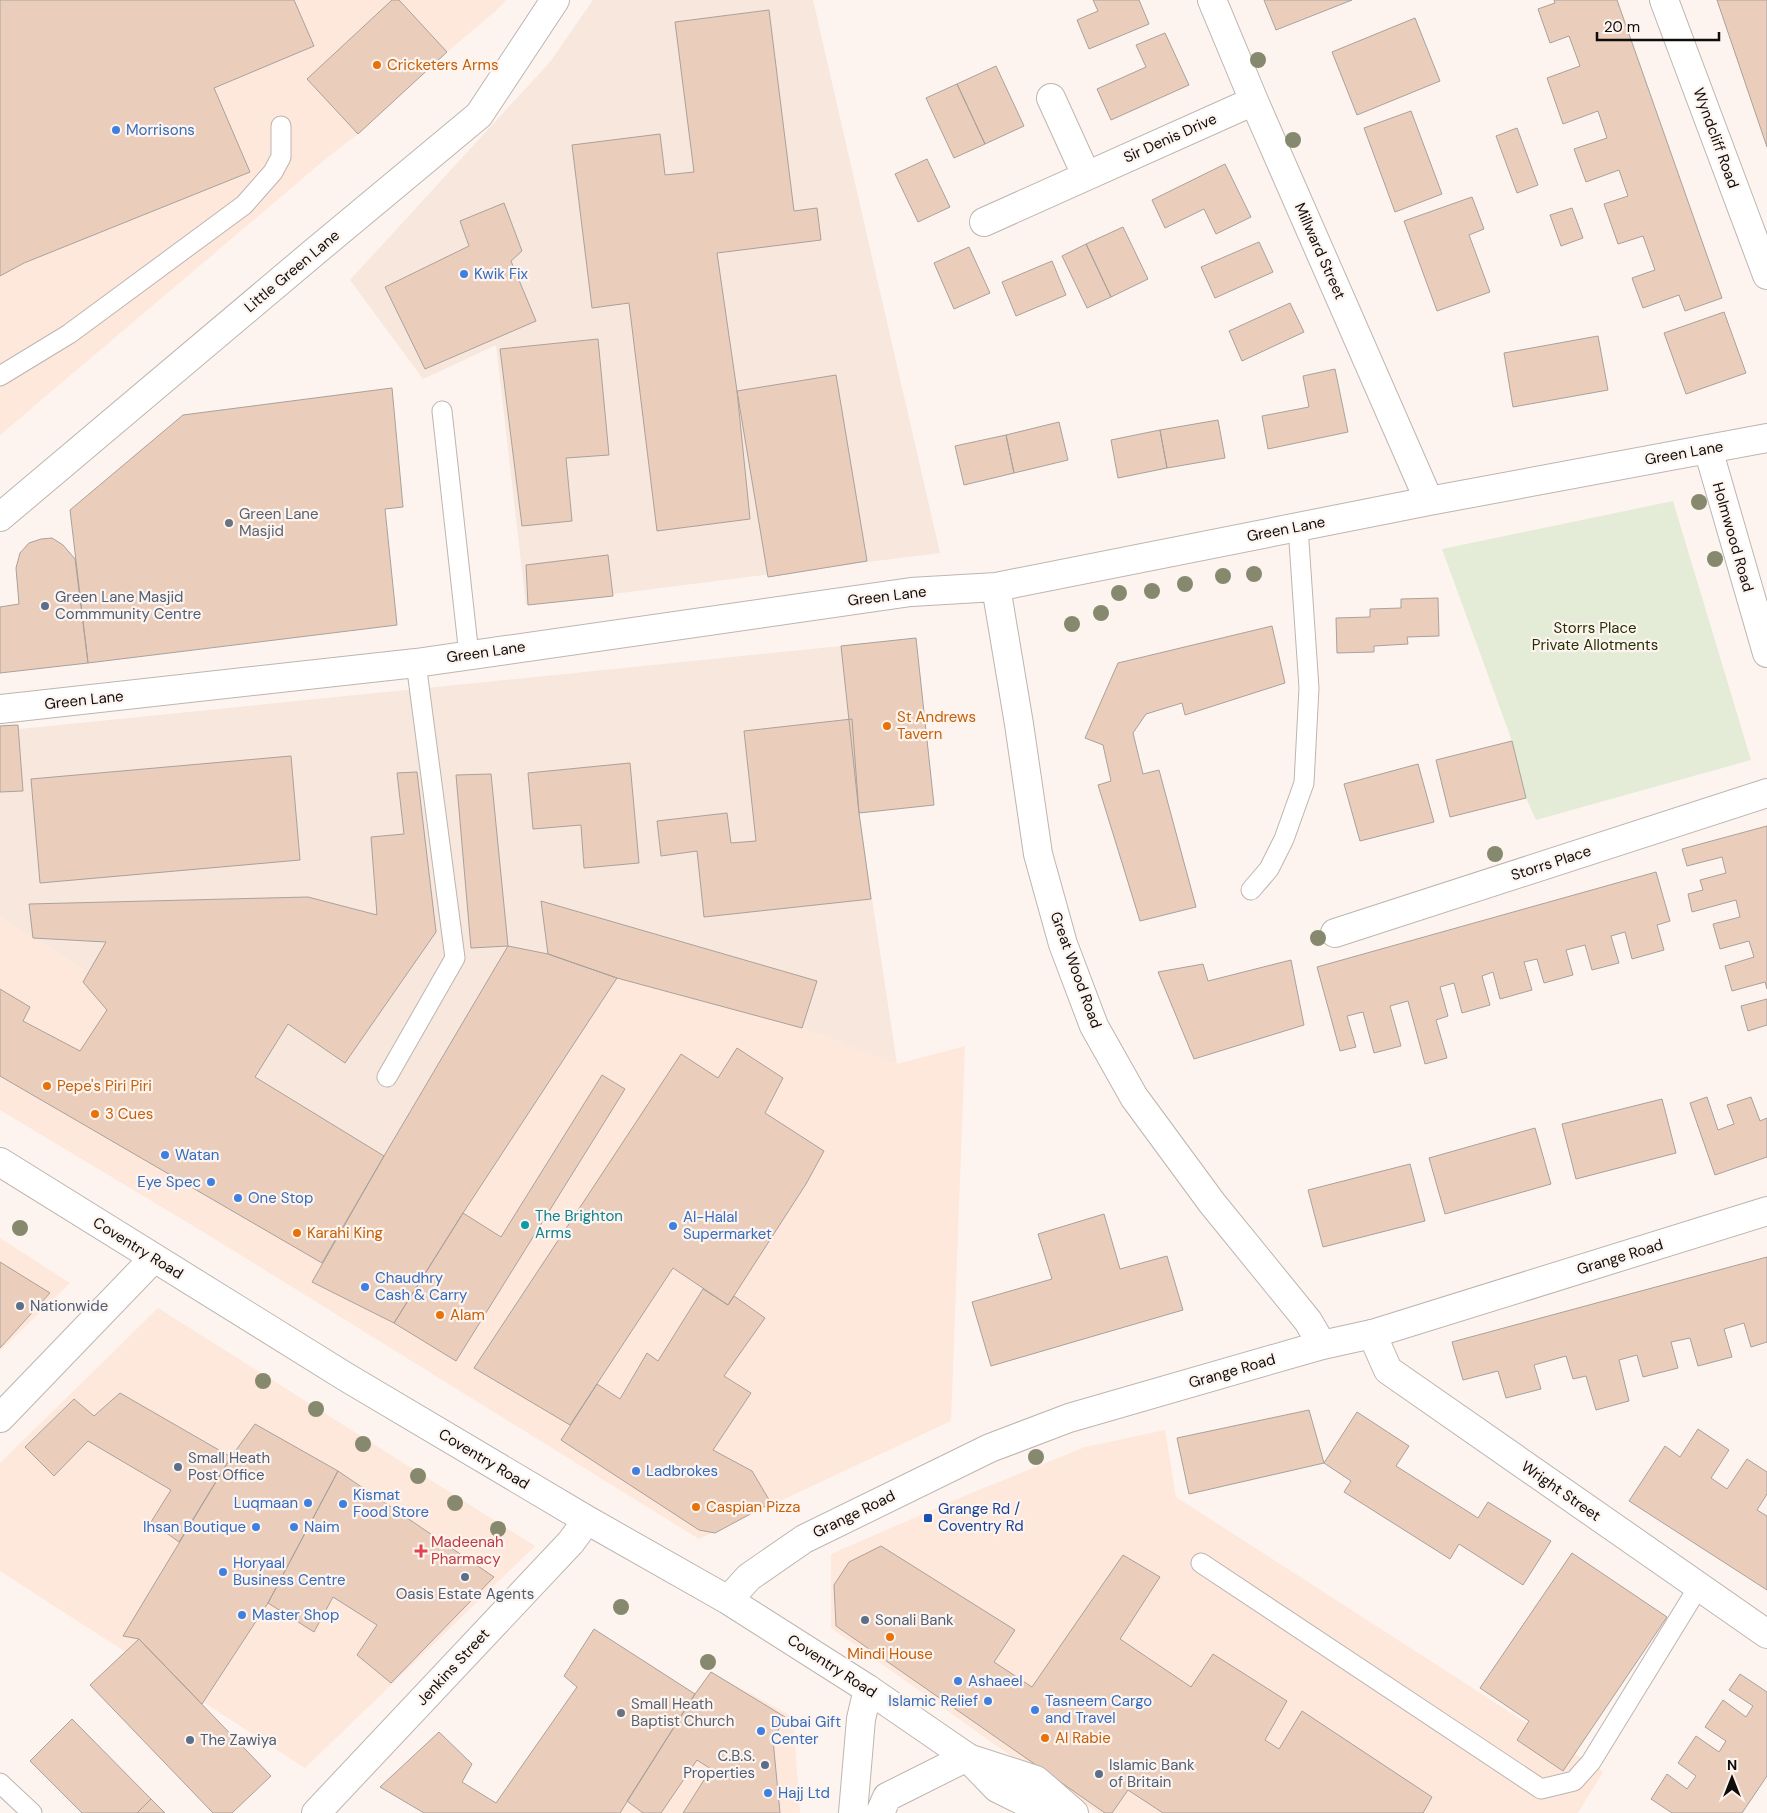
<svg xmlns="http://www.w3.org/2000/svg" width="1767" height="1813" viewBox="0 0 1767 1813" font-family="'DM Sans',sans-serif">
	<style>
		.commercial { fill: #fee7db }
		.built { fill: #f7e7dd }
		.green { fill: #e4ecd8 }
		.building { fill: #eacebb; stroke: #a9a19c }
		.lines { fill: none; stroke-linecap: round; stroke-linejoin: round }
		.service-casing { stroke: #bdb5af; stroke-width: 21 }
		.minor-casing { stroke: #bdb5af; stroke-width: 30 }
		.tertiary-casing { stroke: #bdb5af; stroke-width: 30 }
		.service { stroke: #fff; stroke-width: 19 }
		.minor { stroke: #fff; stroke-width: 28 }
		.tertiary { stroke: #fff; stroke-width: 28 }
		.tree { fill: #86896d }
		.food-dot { fill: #e8710a; stroke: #fdf4ef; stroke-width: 2 }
		.shop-dot { fill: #3f7fe0; stroke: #fdf4ef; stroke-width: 2 }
		.worship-dot { fill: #6b7280; stroke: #fdf4ef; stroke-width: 2 }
		.service-dot { fill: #5c6f8a; stroke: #fdf4ef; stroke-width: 2 }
		.culture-dot { fill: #0f9aa8; stroke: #fdf4ef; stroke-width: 2 }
		.transit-dot { fill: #1a4fb4; stroke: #fdf4ef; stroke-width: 2 }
		.health-dot { fill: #e0444e; stroke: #fdf4ef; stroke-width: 2 }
		.labels { text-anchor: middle; stroke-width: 4.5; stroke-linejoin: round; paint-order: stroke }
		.food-label { font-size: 15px; fill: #c56008; stroke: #fdf4ef; text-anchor: start }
		.shop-label { font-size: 15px; fill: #366cbe; stroke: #fdf4ef; text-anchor: start }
		.street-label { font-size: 15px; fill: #0f0d0b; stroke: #fdf4ef }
		.worship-label { font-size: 15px; fill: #5b616d; stroke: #fdf4ef; text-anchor: start }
		.service-label { font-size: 15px; fill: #4e5e75; stroke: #fdf4ef; text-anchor: start }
		.park-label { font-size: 15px; fill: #243203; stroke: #fdf4ef }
		.culture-label { font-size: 15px; fill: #0d838f; stroke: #fdf4ef; text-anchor: start }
		.transit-label { font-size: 15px; fill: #164399; stroke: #fdf4ef; text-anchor: start }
		.health-label { font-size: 15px; fill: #be3a42; stroke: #fdf4ef; text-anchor: start }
	</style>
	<rect width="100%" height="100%" fill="#fdf4ef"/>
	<path class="commercial" d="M0 0H506L498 9 447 52 358 134 328 157 0 435Z
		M0 917 384 1156 508 946 548 954 802 1028 897 1064 965 1046 951 1421 699 1539 205 1233 0 1110Z
		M0 1238 70 1283 0 1351Z
		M158 1308 535 1546 305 1768 0 1571V1463Z
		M1165 1430 1176 1497 1603 1772 1578 1813H1099L1011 1756 831 1628V1554L969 1494 1085 1447Z
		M711 1672 793 1717 800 1813H620L695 1694Z"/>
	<path class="built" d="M593 0H813L940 553 526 605 496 345 423 379 350 280 550 62Z
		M841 646 852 719 859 813 897 1064 802 1028 617 978 548 954 508 946 384 1156 0 917V731Z"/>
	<path class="green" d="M1673 501 1751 760 1536 820 1526 798 1512 741 1442 549Z"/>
	<path class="building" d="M0 0H294L314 46 214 88 250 172 24 263 0 276Z
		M392 0H399L447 52 358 134 307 79Z
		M1093 0H1139L1149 24 1089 49 1077 20 1098 11Z
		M1264 0H1352L1276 30Z
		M1554 0H1617L1722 298 1685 311 1679 295 1643 308 1632 278 1655 270 1643 236 1618 244 1604 204 1628 196 1619 170 1586 182 1574 149 1607 138 1598 111 1563 124 1547 78 1580 66 1569 36 1550 43 1538 9 1555 3Z
		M1717 0H1767V147Z
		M769 10 794 211 817 208 821 240 717 253 737 391 750 519 657 531 629 303 592 308 572 145 660 134 665 175 694 172 675 22Z
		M1415 18 1440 81 1357 115 1332 52Z
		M1165 33 1189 85 1111 120 1097 89 1146 67 1136 45Z
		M996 66 1024 126 985 144 957 84Z
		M957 84 985 144 954 158 926 98Z
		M1411 111 1442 194 1395 212 1364 128Z
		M1517 128 1538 185 1517 193 1496 136Z
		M927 159 950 207 918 222 895 174Z
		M1225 164 1251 217 1216 234 1204 209 1165 228 1152 200Z
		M1472 197 1484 229 1469 235 1490 292 1437 311 1404 221Z
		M504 203 522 251 511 261 536 321 425 369 385 287 469 246 460 221Z
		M1572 208 1583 238 1561 246 1550 215Z
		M1123 227 1148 279 1111 297 1086 244Z
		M1259 242 1273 272 1215 298 1201 267Z
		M1086 244 1111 297 1087 308 1062 256Z
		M969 247 990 293 954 309 934 263Z
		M1052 261 1066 295 1016 316 1002 282Z
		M1290 303 1304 332 1242 361 1229 331Z
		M1724 312 1746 373 1686 394 1664 333Z
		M1598 336 1608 390 1513 407 1504 353Z
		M598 339 609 455 566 458 572 521 522 526 500 349Z
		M1335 369 1348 432 1268 449 1262 416 1309 407 1303 376Z
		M836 375 867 561 768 577 737 391Z
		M392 388 403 507 385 509 397 625 88 663 70 510 183 415Z
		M1218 420 1225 458 1167 468 1160 430Z
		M1059 422 1068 460 1014 473 1006 435Z
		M1160 430 1167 468 1118 478 1111 440Z
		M1006 435 1014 473 964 485 955 446Z
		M52 538 63 545 75 559 88 663 0 673V607L19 604 16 568 20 553 29 543 41 539Z
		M608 555 613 596 528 605 526 565Z
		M1438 598 1439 636 1407 637 1408 644 1374 646V652L1337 653 1336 618 1370 617V609L1401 608V599Z
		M1272 626 1285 683 1185 715 1182 703 1146 714 1133 733 1143 774 1159 770 1196 907 1140 921 1098 785 1111 781 1103 745 1085 738 1118 663Z
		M916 638 934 805 859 813 841 646Z
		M852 719 859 813 871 899 704 917 697 851 661 856 657 821 727 813 731 843 756 841 744 731Z
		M18 725 23 791 0 792V726Z
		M1512 741 1526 798 1450 817 1436 760Z
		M291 756 300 860 40 883 31 779Z
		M630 763 639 863 584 868 581 825 533 829 528 773Z
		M1418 764 1434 822 1360 841 1344 784Z
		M417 772 436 932 345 1063 288 1024 255 1077 384 1156 322 1263 0 1076V989L30 1007 23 1021 80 1051 107 1010 83 982 106 942 33 938 29 904 308 897 377 915 371 837 404 834 397 773Z
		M491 774 508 946 471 948 456 775Z
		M1767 826V989L1765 982 1732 991 1725 966 1754 957 1749 941 1720 949 1713 924 1740 917 1736 900 1692 912 1688 894 1703 890 1700 880 1726 873 1722 857 1687 866 1682 849Z
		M1656 872 1670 921 1657 925 1664 950 1632 959 1625 932 1611 936 1619 963 1592 970 1585 945 1566 950 1573 975 1544 983 1537 959 1524 962 1532 990 1500 999 1493 972 1482 976 1490 1005 1462 1013 1454 983 1440 987 1448 1016 1436 1020 1447 1058 1425 1064 1408 1001 1390 1006 1401 1046 1374 1053 1363 1012 1347 1016 1356 1047 1340 1051 1317 967Z
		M541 901 817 981 802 1028 617 978 548 954Z
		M508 946 548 954 617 978 463 1213 394 1323 312 1282 384 1156Z
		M1291 960 1304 1025 1194 1059 1158 972 1203 964 1208 981Z
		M1767 999V1025L1748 1031 1741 1006Z
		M737 1048 783 1078 765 1113 824 1151 806 1184 728 1305 673 1268 570 1425 474 1368 681 1054 718 1078Z
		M602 1075 625 1089 456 1361 394 1323 463 1213 501 1237Z
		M1707 1097 1718 1130 1734 1124 1727 1105 1751 1097 1760 1121 1767 1118V1157L1715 1175 1690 1103Z
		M1662 1099 1676 1153 1576 1179 1562 1124Z
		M1535 1128 1551 1184 1445 1214 1429 1158Z
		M1410 1164 1425 1221 1323 1247 1308 1190Z
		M1104 1214 1120 1269 1167 1256 1183 1310 991 1366 972 1302 1052 1279 1038 1234Z
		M1767 1257V1342L1751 1347 1744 1323 1724 1329 1732 1357 1698 1366 1690 1338 1671 1342 1678 1368 1643 1377 1637 1355 1619 1360 1629 1401 1596 1410 1586 1376 1573 1379 1566 1356 1534 1365 1541 1389 1506 1398 1498 1371 1463 1380 1452 1342Z
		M0 1262 50 1293 0 1348Z
		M703 1289 728 1305 734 1296 765 1318 724 1376 751 1393 713 1450 752 1471 771 1503 715 1533 699 1530 561 1440 597 1384 620 1399 647 1353 658 1361Z
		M120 1393 231 1457 179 1542 151 1522 171 1490 88 1441 54 1476 25 1447 74 1399 94 1416Z
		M1309 1410 1324 1463 1189 1494 1177 1438Z
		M1357 1412 1409 1446 1396 1466 1478 1518 1488 1502 1551 1541 1523 1585 1459 1544 1450 1559 1344 1492 1351 1481 1324 1463Z
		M255 1424 338 1471 268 1603 202 1704 139 1639 123 1636 231 1457Z
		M1698 1429 1729 1450 1711 1478 1727 1489 1747 1459 1767 1472V1494L1757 1510 1767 1516V1590L1629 1501 1665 1446 1680 1457Z
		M338 1471 494 1577 391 1683 357 1655 377 1625 333 1597 314 1632 268 1603Z
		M881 1546 1015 1630 994 1662 1032 1687 1123 1555 1160 1577 1120 1639 1191 1687 1213 1654 1287 1701 1265 1740 1279 1749 1302 1711 1432 1797 1423 1813H1163L1128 1790 1112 1813H1105L836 1626 834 1585 849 1562Z
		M1572 1553 1667 1617 1563 1771 1517 1740 1529 1721 1480 1688Z
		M594 1629 695 1694 620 1813H424L380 1787 439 1732 472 1764 462 1782 496 1803 577 1687 564 1676Z
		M139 1639 271 1776 232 1813H213L90 1685Z
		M711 1672 785 1717 773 1740 780 1813H683L711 1769 697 1760 661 1813H643L627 1801 695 1694Z
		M1740 1674 1767 1692V1776L1742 1813H1672L1651 1799 1667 1774 1687 1789 1696 1776 1678 1763 1696 1736 1719 1752 1726 1741 1705 1727 1723 1700 1746 1717 1753 1706 1729 1690Z
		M72 1719 151 1799 137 1813H82L30 1761Z
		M151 1799 165 1813H137Z"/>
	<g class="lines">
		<g class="service-casing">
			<path id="service" d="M0 376 69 334 244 205 273 172 281 157V126
				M442 411 469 655
				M1251 890 1269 869 1284 839 1304 783 1309 688 1298 527
				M387 1077 455 958 416 663
				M1201 1563 1541 1789 1574 1781 1591 1762 1699 1586
				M0 1783 32 1813"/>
		</g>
		<g class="minor-casing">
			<path id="minor" d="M1212 0 1254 101 1429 501
				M1664 0 1767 275
				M1051 98 1086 175
				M984 222 1254 101
				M1708 449 1767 653
				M0 517 312 254 479 115 555 0
				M996 587 1019 724 1038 854 1063 944 1094 1026 1134 1097 1212 1203 1308 1321 1322 1345
				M0 709 416 663 911 592 996 587 1429 501 1767 438
				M1335 933 1767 793
				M1372 1334 1388 1370 1767 1634
				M0 1418 154 1258
				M853 1813 861 1719 868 1689
				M880 1813 887 1797 967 1757"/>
		</g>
		<g class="tertiary-casing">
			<path id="tertiary" d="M0 1162 346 1377 587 1520 728 1600 868 1689 967 1757 997 1788 1047 1813
				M728 1600 749 1577 804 1539 990 1448 1069 1418 1322 1345 1372 1334 1767 1211
				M971 1759 1036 1780 1074 1813
				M316 1813 571 1542 587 1520"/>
		</g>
		<use href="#service" class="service"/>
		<use href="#minor" class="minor"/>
		<use href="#tertiary" class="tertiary"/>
	</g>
	<g class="tree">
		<circle cx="1258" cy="60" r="8"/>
		<circle cx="1293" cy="140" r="8"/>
		<circle cx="1699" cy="502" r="8"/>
		<circle cx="1715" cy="559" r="8"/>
		<circle cx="1254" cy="574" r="8"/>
		<circle cx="1223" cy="576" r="8"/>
		<circle cx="1185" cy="584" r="8"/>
		<circle cx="1152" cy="591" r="8"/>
		<circle cx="1119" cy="593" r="8"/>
		<circle cx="1101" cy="613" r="8"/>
		<circle cx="1072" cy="624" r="8"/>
		<circle cx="1495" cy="854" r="8"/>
		<circle cx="1318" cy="938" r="8"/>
		<circle cx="20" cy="1228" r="8"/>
		<circle cx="263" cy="1381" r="8"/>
		<circle cx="316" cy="1409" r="8"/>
		<circle cx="363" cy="1444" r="8"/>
		<circle cx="1036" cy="1457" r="8"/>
		<circle cx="418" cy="1476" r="8"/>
		<circle cx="455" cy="1503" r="8"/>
		<circle cx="498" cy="1529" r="8"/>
		<circle cx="621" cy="1607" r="8"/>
		<circle cx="708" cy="1662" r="8"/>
	</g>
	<g class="food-dot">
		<circle cx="377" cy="65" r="5"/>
		<circle cx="887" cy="726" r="5"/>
		<circle cx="47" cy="1086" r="5"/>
		<circle cx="95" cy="1114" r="5"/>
		<circle cx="297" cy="1233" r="5"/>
		<circle cx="440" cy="1315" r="5"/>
		<circle cx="696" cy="1507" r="5"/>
		<circle cx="890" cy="1637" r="5"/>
		<circle cx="1045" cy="1738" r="5"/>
	</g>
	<g class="shop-dot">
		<circle cx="116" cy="130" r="5"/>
		<circle cx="464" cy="274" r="5"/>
		<circle cx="165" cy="1155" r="5"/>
		<circle cx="211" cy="1182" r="5"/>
		<circle cx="238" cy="1198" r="5"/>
		<circle cx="673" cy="1226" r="5"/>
		<circle cx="365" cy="1287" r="5"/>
		<circle cx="636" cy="1471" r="5"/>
		<circle cx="308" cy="1503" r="5"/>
		<circle cx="343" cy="1504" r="5"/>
		<circle cx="256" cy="1527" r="5"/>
		<circle cx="294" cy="1527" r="5"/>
		<circle cx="223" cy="1572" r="5"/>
		<circle cx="242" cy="1615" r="5"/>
		<circle cx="958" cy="1681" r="5"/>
		<circle cx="988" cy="1701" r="5"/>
		<circle cx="1035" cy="1710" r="5"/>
		<circle cx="761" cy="1731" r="5"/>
		<circle cx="768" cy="1793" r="5"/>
	</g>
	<g class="worship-dot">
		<circle cx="229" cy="523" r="5"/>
		<circle cx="621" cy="1713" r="5"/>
	</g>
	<g class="service-dot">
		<circle cx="45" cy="606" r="5"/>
		<circle cx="20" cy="1306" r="5"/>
		<circle cx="178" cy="1467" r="5"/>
		<circle cx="465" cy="1577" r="5"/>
		<circle cx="865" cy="1620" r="5"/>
		<circle cx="190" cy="1740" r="5"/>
		<circle cx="765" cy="1765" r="5"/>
		<circle cx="1099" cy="1774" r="5"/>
	</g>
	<circle class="culture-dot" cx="525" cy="1225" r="5"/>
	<rect class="transit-dot" x="923" y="1513" width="10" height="10" rx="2.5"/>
	<path class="health-dot" d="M418.5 1543.5h5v5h5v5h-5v5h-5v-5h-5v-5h5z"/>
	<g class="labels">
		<g class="food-label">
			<text x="387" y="70">Cricketers Arms</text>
			<text x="897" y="722">St Andrews<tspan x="897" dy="17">Tavern</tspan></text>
			<text x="57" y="1091">Pepe's Piri Piri</text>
			<text x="105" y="1119">3 Cues</text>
			<text x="307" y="1238">Karahi King</text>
			<text x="450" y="1320">Alam</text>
			<text x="706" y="1512">Caspian Pizza</text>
			<text x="890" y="1659" text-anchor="middle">Mindi House</text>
			<text x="1055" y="1743">Al Rabie</text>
		</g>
		<g class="shop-label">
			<text x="126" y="135">Morrisons</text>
			<text x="474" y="279">Kwik Fix</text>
			<text x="175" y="1160">Watan</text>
			<text x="201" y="1187" text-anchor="end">Eye Spec</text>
			<text x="248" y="1203">One Stop</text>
			<text x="683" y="1222">Al-Halal<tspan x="683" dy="17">Supermarket</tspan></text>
			<text x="375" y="1283">Chaudhry<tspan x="375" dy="17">Cash &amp; Carry</tspan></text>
			<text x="646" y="1476">Ladbrokes</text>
			<text x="353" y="1500">Kismat<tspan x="353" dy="17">Food Store</tspan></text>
			<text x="298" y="1508" text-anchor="end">Luqmaan</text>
			<text x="246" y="1532" text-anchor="end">Ihsan Boutique</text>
			<text x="304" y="1532">Naim</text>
			<text x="233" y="1568">Horyaal<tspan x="233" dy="17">Business Centre</tspan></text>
			<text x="252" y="1620">Master Shop</text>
			<text x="968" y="1686">Ashaeel</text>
			<text x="978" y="1706" text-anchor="end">Islamic Relief</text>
			<text x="1045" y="1706">Tasneem Cargo<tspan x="1045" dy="17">and Travel</tspan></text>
			<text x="771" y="1727">Dubai Gift<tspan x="771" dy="17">Center</tspan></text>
			<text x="778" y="1798">Hajj Ltd</text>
		</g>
		<g class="street-label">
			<text transform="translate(1170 138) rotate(-24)" y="5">Sir Denis Drive</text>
			<text transform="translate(1716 138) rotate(70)" y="5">Wyndcliff Road</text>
			<text transform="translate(1320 251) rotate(66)" y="5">Millward Street</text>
			<text transform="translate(292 271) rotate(-40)" y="5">Little Green Lane</text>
			<text transform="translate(1684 453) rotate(-10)" y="5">Green Lane</text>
			<text transform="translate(1286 529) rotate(-11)" y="5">Green Lane</text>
			<text transform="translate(1733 537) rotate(74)" y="5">Holmwood Road</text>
			<text transform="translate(887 596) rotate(-7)" y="5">Green Lane</text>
			<text transform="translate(486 652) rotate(-8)" y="5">Green Lane</text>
			<text transform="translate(84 700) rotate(-6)" y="5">Green Lane</text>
			<text transform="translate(1551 863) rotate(-18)" y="5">Storrs Place</text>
			<text transform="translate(1076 970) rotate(70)" y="5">Great Wood Road</text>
			<text transform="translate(138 1248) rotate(32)" y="5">Coventry Road</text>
			<text transform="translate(1620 1257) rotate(-17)" y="5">Grange Road</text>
			<text transform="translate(1232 1371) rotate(-16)" y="5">Grange Road</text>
			<text transform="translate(484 1459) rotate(31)" y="5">Coventry Road</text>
			<text transform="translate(1561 1491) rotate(35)" y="5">Wright Street</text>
			<text transform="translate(854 1514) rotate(-26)" y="5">Grange Road</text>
			<text transform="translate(832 1666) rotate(33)" y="5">Coventry Road</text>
			<text transform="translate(453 1667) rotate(-47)" y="5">Jenkins Street</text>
		</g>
		<g class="worship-label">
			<text x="239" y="519">Green Lane<tspan x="239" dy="17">Masjid</tspan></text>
			<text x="631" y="1709">Small Heath<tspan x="631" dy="17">Baptist Church</tspan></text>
		</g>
		<g class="service-label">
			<text x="55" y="602">Green Lane Masjid<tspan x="55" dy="17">Commmunity Centre</tspan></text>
			<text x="30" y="1311">Nationwide</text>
			<text x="188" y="1463">Small Heath<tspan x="188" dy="17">Post Office</tspan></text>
			<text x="465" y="1599" text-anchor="middle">Oasis Estate Agents</text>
			<text x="875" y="1625">Sonali Bank</text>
			<text x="200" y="1745">The Zawiya</text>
			<text x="755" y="1761" text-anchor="end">C.B.S.<tspan x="755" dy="17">Properties</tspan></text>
			<text x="1109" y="1770">Islamic Bank<tspan x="1109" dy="17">of Britain</tspan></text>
		</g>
		<g class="park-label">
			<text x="1595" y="633">Storrs Place<tspan x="1595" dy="17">Private Allotments</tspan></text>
		</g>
		<g class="culture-label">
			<text x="535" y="1221">The Brighton<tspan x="535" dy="17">Arms</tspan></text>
		</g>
		<g class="transit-label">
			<text x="938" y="1514">Grange Rd /<tspan x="938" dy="17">Coventry Rd</tspan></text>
		</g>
		<g class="health-label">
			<text x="431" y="1547">Madeenah<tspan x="431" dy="17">Pharmacy</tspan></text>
		</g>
	</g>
	<g transform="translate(1732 1778)" stroke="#fdf4ef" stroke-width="4" paint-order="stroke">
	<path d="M0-4L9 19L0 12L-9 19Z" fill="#0f0d0b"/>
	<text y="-8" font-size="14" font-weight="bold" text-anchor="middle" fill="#0f0d0b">N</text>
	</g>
	<path d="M1597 32v8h122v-8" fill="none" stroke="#0f0d0b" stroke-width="2.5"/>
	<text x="1604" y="32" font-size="15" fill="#0f0d0b" stroke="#fdf4ef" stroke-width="4" paint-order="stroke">20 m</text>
</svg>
